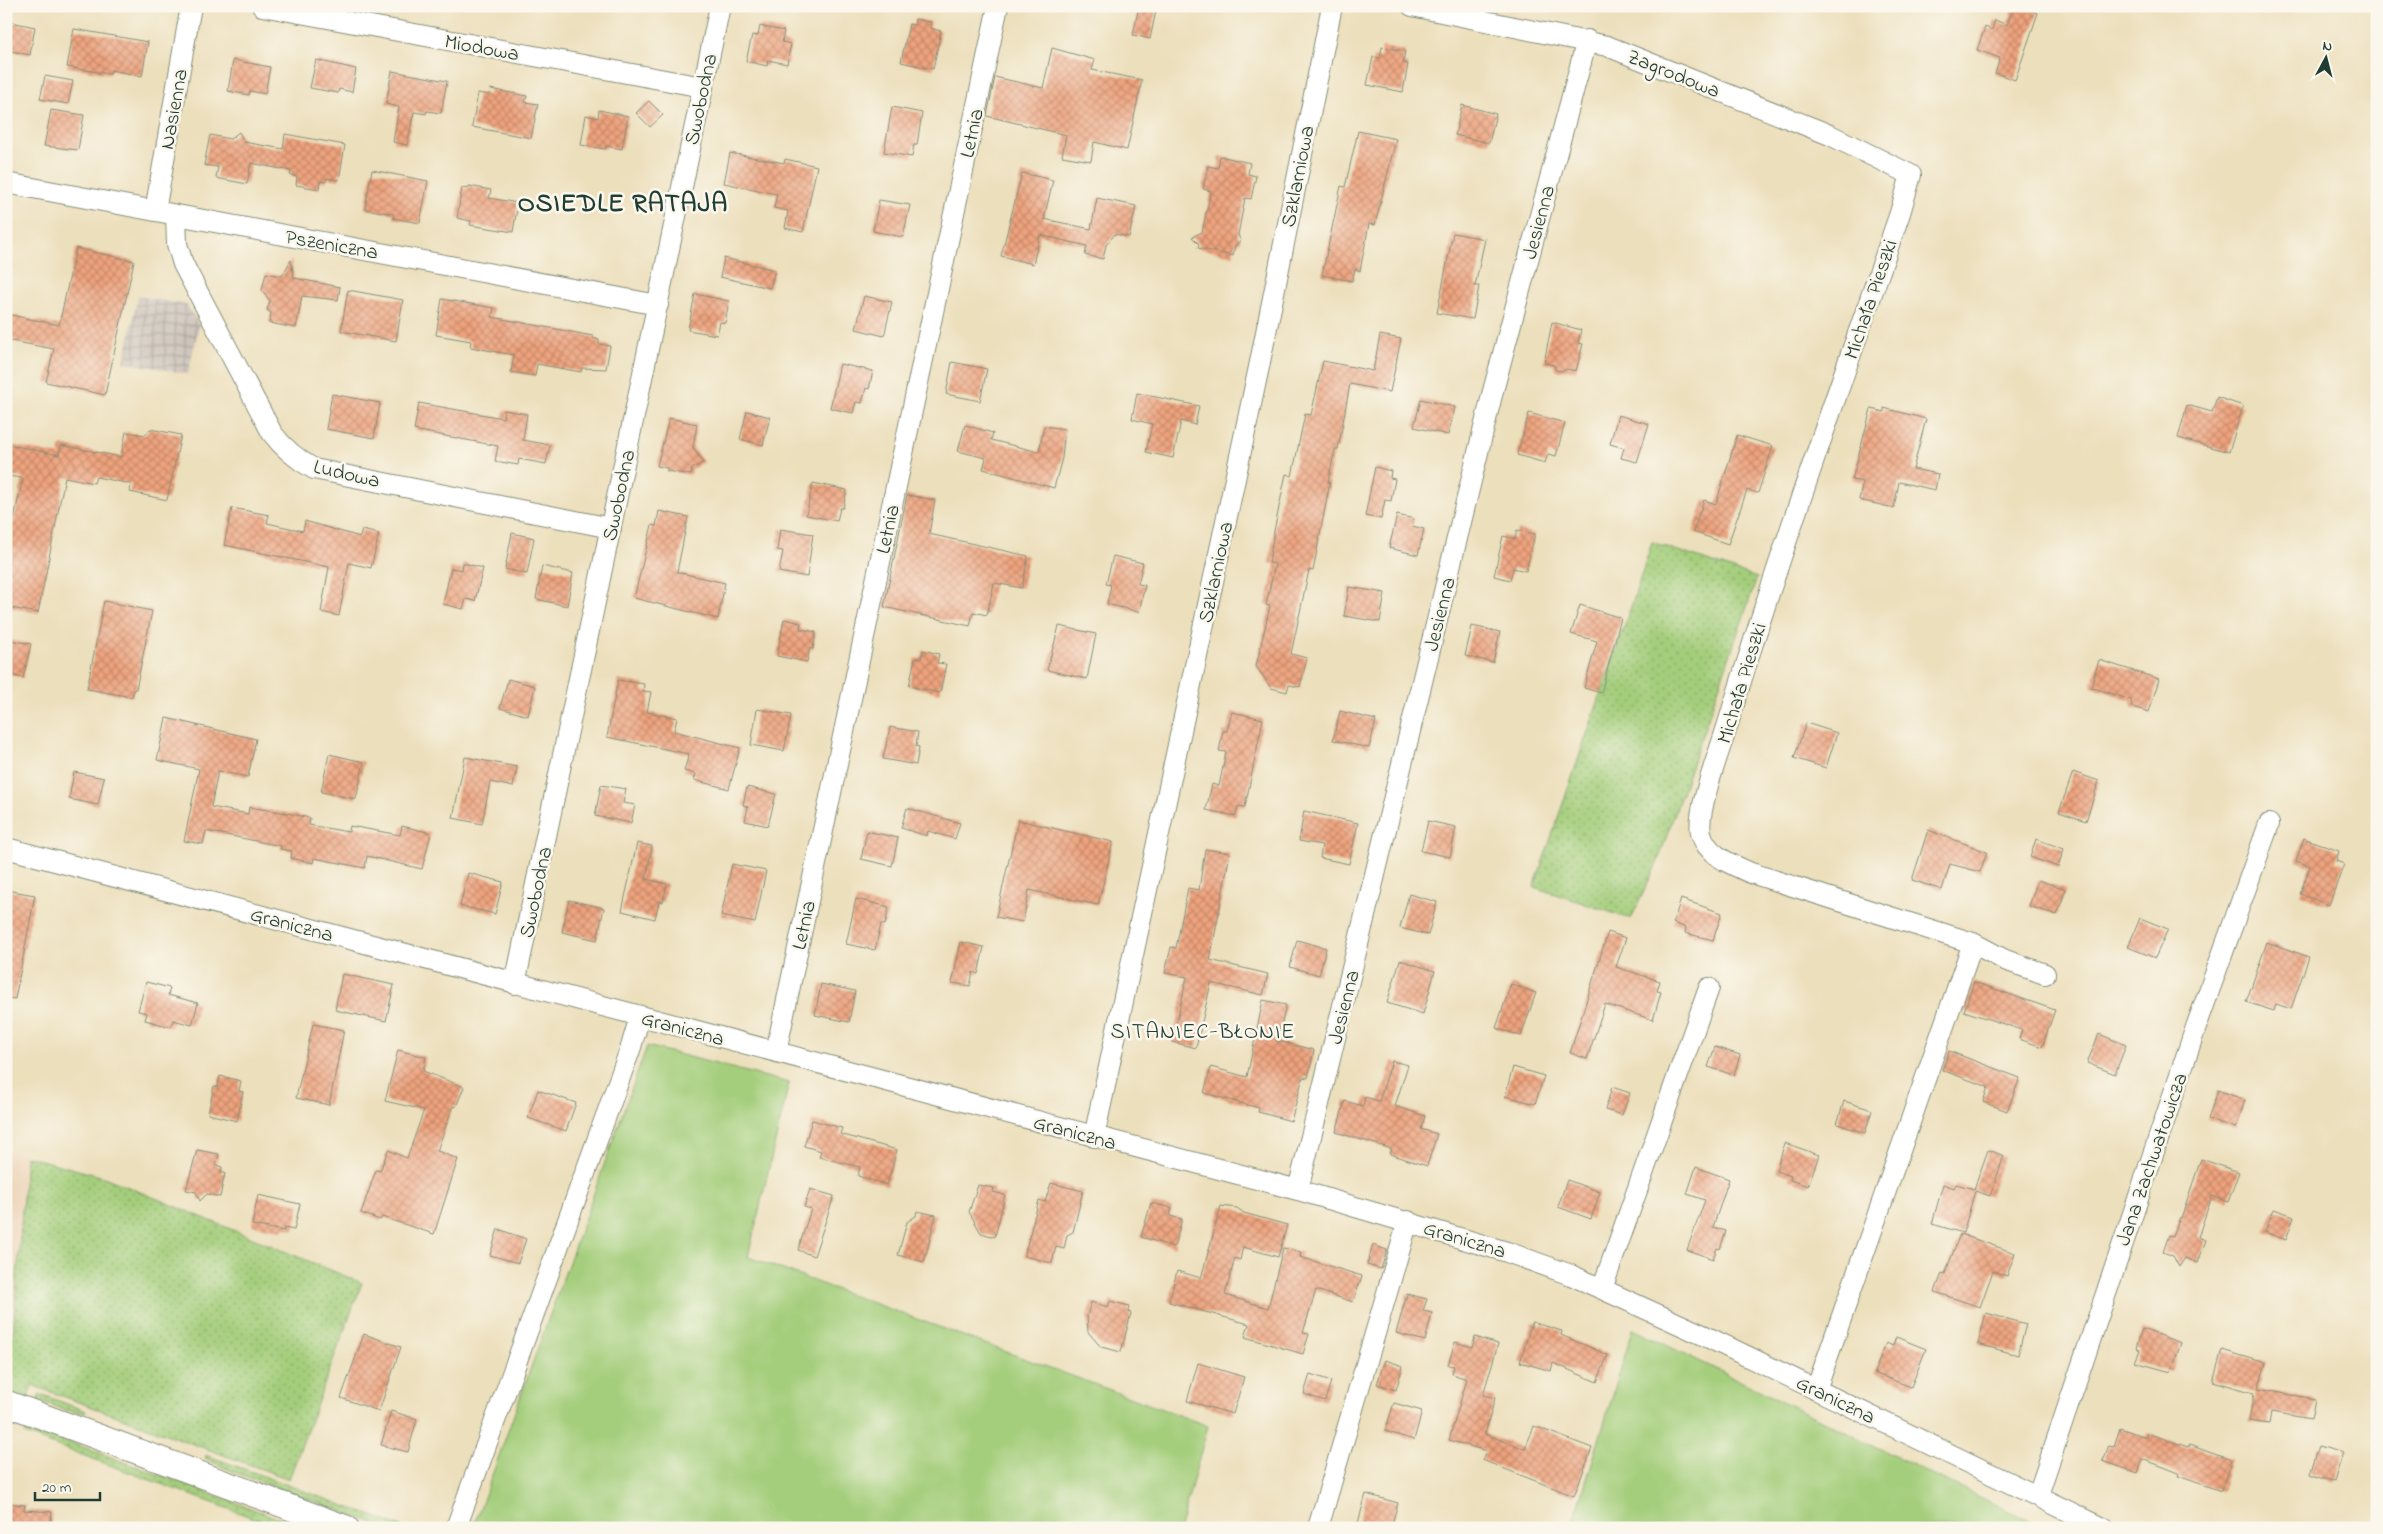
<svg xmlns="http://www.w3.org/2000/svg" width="2383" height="1534" viewBox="0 0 2383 1534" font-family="'Indie Flower',sans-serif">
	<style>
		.built { fill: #eed6bb }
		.industrial { fill: url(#industrial-grid) }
		.grass { fill: url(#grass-dots); stroke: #628658 }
		.garden { fill: #a4ce7b; stroke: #628658 }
		.building { fill: url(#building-cross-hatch) }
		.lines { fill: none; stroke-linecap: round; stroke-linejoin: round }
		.minor-casing { stroke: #868e78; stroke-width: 22 }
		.tertiary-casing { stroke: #868e78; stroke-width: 27 }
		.minor { stroke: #fff; stroke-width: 20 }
		.tertiary { stroke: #fff; stroke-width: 25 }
		.labels { text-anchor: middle; stroke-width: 5; stroke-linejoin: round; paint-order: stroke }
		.street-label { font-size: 21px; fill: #1f3d34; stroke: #fbf7ec }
		.neighbourhood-label { font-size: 22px; letter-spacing: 1px; fill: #1f3d34; stroke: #fbf7ec }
		.district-label { font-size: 26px; font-weight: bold; letter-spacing: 1px; fill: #1f3d34; stroke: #fbf7ec }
	</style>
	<defs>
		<pattern id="industrial-grid" width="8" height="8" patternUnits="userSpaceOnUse" patternTransform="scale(1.25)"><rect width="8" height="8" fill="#ccc2b9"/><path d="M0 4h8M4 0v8" fill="none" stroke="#a59f97"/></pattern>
		<pattern id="grass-dots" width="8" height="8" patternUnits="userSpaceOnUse" patternTransform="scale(1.25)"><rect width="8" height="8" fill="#a4ce7b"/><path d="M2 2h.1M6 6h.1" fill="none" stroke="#85a866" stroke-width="1.8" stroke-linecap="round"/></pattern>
		<pattern id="building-cross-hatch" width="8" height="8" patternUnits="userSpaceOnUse" patternTransform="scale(1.25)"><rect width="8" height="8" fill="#efa37e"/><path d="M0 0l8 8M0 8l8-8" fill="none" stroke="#c18668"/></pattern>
	</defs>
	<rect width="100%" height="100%" fill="#fbf7ec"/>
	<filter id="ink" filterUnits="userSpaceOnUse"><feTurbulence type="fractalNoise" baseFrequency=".02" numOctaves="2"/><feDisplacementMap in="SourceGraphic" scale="10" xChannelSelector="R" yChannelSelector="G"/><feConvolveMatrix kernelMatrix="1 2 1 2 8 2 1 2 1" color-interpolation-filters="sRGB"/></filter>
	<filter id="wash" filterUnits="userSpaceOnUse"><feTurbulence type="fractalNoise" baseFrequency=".0096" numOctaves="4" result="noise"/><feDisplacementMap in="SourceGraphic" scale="20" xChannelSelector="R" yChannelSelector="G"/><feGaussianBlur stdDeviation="1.12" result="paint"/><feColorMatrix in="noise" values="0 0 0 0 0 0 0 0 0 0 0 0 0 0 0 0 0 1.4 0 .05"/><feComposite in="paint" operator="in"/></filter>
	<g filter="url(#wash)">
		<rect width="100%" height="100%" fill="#ecdfbc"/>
		<path class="built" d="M6 1151 26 1156 10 1376 6 1375Z"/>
		<path class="industrial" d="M138 296 187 305 199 325 188 374 124 362Z"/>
		<path class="grass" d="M1652 542 1757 578 1658 861 1631 919 1534 887 1632 604Z
			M26 1156 104 1177 362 1283 289 1479 32 1385 28 1398 6 1390V1375L10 1376Z
			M40 1394 86 1411 85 1413 64 1410 38 1400Z
			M28 1427 305 1528H281L25 1434Z
			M206 1455 405 1528H387L234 1472 205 1458Z"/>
		<path class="garden" d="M647 1046 789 1083 748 1257 1208 1426 1180 1528H473Z
			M1633 1329 2021 1517 2043 1528H1572Z"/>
		<g id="blocks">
			<path class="building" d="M1139 6H1157L1150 39 1133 35Z
				M2014 6 2038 13 2015 80 1995 73 2000 58 1977 50 1985 27 1992 30 1995 20 2007 25Z
				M915 19 931 22 930 28 941 31 933 69 901 62 909 24 914 25Z
				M6 21 35 27 30 55 6 50Z
				M760 26 784 31 782 42 791 44 787 64 768 60 767 66 746 61 752 35 758 36Z
				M74 29 148 42 142 76 111 70 110 74 67 67Z
				M1382 47 1405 51 1403 63 1408 64 1403 92 1367 85 1373 57 1380 58Z
				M1052 48 1095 60 1092 70 1142 80 1127 150 1094 142 1091 161 1062 156 1066 135 987 116 995 77 1043 88Z
				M233 60 270 67 265 94 250 91 249 95 228 91Z
				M316 60 356 69 352 92 339 89 338 93 310 88Z
				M392 71 447 81 441 113 427 111 426 114 414 112 407 145 393 142 399 107 386 104Z
				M45 76 73 81 68 104 40 99Z
				M490 89 527 96 525 102 538 104 531 138 472 127 478 93 489 95Z
				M649 101 663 115 650 127 636 113Z
				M1462 105 1496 114 1489 143 1455 135Z
				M892 107 922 113 917 145H914L912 157 884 152Z
				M51 110 84 115 78 150 44 146Z
				M599 110 628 116 622 149 606 146 605 149 581 145 586 115 598 118Z
				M1358 131 1396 139 1375 225 1369 224 1360 271 1355 269 1352 281 1322 275 1341 186 1345 187Z
				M239 132 244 142 283 149 285 134 345 145 339 180 327 178 326 182 320 181 319 189 307 187 296 185 297 177 290 175 291 171 251 163 247 184 216 178 218 167 204 165 210 135 230 139Z
				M730 153 784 163 785 159 817 166 803 232 785 228 788 211 774 208 777 194 724 183Z
				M1220 156 1250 163 1248 174 1256 176 1251 199 1245 198 1238 235 1241 241 1235 245 1233 256 1198 248 1199 244 1192 237 1202 232 1211 191 1203 189 1208 166 1218 168Z
				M372 170 428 181 420 223 393 218 394 214 365 209Z
				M1022 173 1053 180 1044 219 1091 229 1097 198 1136 206 1129 237 1115 234 1106 245 1103 259 1085 255 1087 246 1040 235 1033 264 1001 256Z
				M469 186 491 190 489 198 518 203 513 232 470 225 471 221 457 218 462 188 468 189Z
				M879 200 910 205 903 237 873 231Z
				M1453 233 1485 239 1475 286H1479L1473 319 1437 313Z
				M76 248 134 261 105 395 46 382 54 349 6 340V314L59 325Z
				M724 258 775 270 770 288 720 277Z
				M291 260 294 278 340 287 338 300 302 296 296 328 269 323 271 313 267 310 270 301 262 290 266 273 282 276Z
				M348 290 403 300 396 341 341 331Z
				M695 294 729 301 725 323 720 322 717 335 688 330Z
				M864 296 892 302 884 336 856 329Z
				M442 299 494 308 492 317 593 336V338L599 340V344L610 346 606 369 582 368 581 372 537 364 535 376 511 372 514 355 470 347 471 341 436 335Z
				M1552 322 1581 330 1578 343 1583 344 1576 371 1567 369 1563 371 1556 370 1554 365 1544 363Z
				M1380 335 1401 339 1390 392 1350 384 1338 449H1335L1328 482H1330L1313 571 1309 570 1291 654 1307 658 1300 687 1289 685 1287 692 1271 688 1256 666 1270 606 1266 605 1275 564 1269 563 1274 531 1286 474 1292 476 1305 414 1311 415 1323 361 1373 371Z
				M952 362 987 369 980 401 946 394Z
				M840 364 873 371 869 389 866 388 862 403 856 402 853 413 830 408Z
				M1137 393 1199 406 1195 425 1181 421 1173 458 1146 452 1152 424 1132 419Z
				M332 394 380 403 374 438 326 429Z
				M2217 397 2243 406 2229 452 2178 438 2187 405 2212 412Z
				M1421 399 1455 407 1448 435 1414 427Z
				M419 403 503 418 504 410 527 414 523 440 550 445 546 464 519 459 518 465 495 461 498 446 414 430Z
				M1884 408 1926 419 1913 469 1938 474 1935 490 1899 482 1894 508 1859 500 1863 482 1852 480 1871 409 1884 412Z
				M747 411 770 417 763 445 740 439Z
				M1529 413 1565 423 1556 456 1548 454 1545 463 1517 455Z
				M1618 415 1649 424 1637 462 1621 458 1624 448 1610 444Z
				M669 418 697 424 693 447 703 462 692 469 691 475 667 471V468L657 466Z
				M965 425 993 433 991 440 1039 452 1044 426 1065 429 1062 458 1054 488 983 469 986 458 958 451Z
				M150 429 181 435 167 500 130 492 131 484 96 477 94 483 65 477 38 613 6 607V554L23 478 6 476V444L59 455 61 445 121 457 126 432 145 435Z
				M1737 435 1773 446 1758 493 1747 490 1728 544 1693 532 1704 500 1716 504Z
				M1375 467 1391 471 1390 478 1395 479 1391 501 1385 500 1381 519 1365 516Z
				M813 483 847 490 843 508H840L837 521 806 515Z
				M907 495 935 500 929 534 1028 556 1022 588 994 583 987 615 973 612 970 626 884 607Z
				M232 508 269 515 267 523 303 531 305 521 360 537 362 530 379 534 371 568 349 563 339 616 321 612 329 567 224 545Z
				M659 511 688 517 677 572 725 583 718 619 634 598 652 525 656 526Z
				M1397 515 1414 519 1412 526 1424 529 1418 555 1389 548Z
				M780 529 813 534 807 577 779 572 783 551 777 550Z
				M1517 530 1535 534 1526 571 1513 568 1510 580 1494 576 1503 536 1515 539Z
				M512 533 534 538 527 574 505 569Z
				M1113 556 1143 563 1138 584 1145 585 1139 612 1107 604 1111 585 1106 584Z
				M463 563 483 568 475 601 466 599 463 609 443 604 451 568 462 570Z
				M542 566 573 573 567 606 536 599Z
				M1349 587 1385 593 1380 622 1344 616Z
				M104 601 152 611 136 689H134L132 697 87 689Z
				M1580 605 1621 618 1601 693 1584 688 1597 641 1571 634Z
				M784 619 801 623 800 629 816 632 813 649 810 648 807 662 777 656Z
				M1059 626 1096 634 1087 679 1047 670Z
				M1472 626 1500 632 1493 662 1465 656Z
				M10 640 31 644 23 678 6 674V654Z
				M923 650 939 654 937 663 946 664 940 693 909 686 915 658 921 659Z
				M2099 660 2159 679 2149 712 2132 707 2131 700 2091 687Z
				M508 679 535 686 528 716 500 708Z
				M618 680 644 684 643 691 651 692 647 712 677 718 674 731 740 748 729 789 694 780 696 774 684 771 689 754 607 737Z
				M757 709 791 715 784 751 751 745Z
				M1340 711 1376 720 1369 748 1333 740Z
				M1232 712 1263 719 1245 807 1238 806 1236 816 1206 810 1212 784 1219 786 1226 752 1219 751 1223 731H1227Z
				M166 718 256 739 248 777 218 771 211 807 248 814 249 807 287 813 310 818 309 825 349 832 350 826 400 835 402 826 431 833 422 869 367 856 365 868 314 858 313 863 291 858 292 851 280 849 281 846 206 831 203 844 184 841 199 769 157 760Z
				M1806 723 1837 733 1826 768 1794 758Z
				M890 727 918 732 916 746 919 747 916 765 883 759Z
				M329 754 364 762 356 799 321 792Z
				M465 757 517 767 513 787 490 782 482 824 453 818Z
				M74 772 104 778 98 805 69 799Z
				M2073 772 2099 781 2086 821 2059 812Z
				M601 785 626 789 623 803 635 805 631 823 595 816Z
				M747 787 776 794 768 826 745 821 748 807 743 805Z
				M907 808 960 823 955 839 928 831 927 836 901 828Z
				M1304 811 1358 823 1349 864 1320 858 1322 845 1299 841Z
				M1018 820 1113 842 1098 905 1029 890 1023 922 996 917Z
				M1428 821 1456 827 1450 857 1421 851Z
				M1928 830 1987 852 1980 872 1950 864 1942 890 1912 880Z
				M867 831 898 838 892 866 861 859Z
				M2304 838 2339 851 2336 861 2344 864 2329 905 2300 894 2310 866 2296 861Z
				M2036 839 2064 849 2058 867 2030 857Z
				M637 843 652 846 646 879 667 884 663 902 659 901 655 919 622 911Z
				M1205 849 1230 853 1210 960 1268 974 1263 995 1211 983 1196 1048 1172 1042 1187 977 1165 973 1171 947 1176 948 1188 888 1199 890Z
				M732 864 766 871 755 923 721 916Z
				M468 873 503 882 495 914 460 906Z
				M2038 880 2066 889 2057 915 2029 906Z
				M6 890 35 895 15 999 6 998Z
				M1409 894 1437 902 1428 935 1400 928Z
				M856 899 889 907 885 925 881 924 875 950 846 944Z
				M1681 899 1722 913 1713 940 1685 933 1686 928 1673 923Z
				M569 900 604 908 597 940 562 932Z
				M2140 918 2168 929 2155 958 2128 947Z
				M1608 932 1626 938 1616 967 1660 981 1657 991 1661 992 1653 1020 1605 1004 1587 1059 1570 1053Z
				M1297 940 1326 948 1319 975 1290 967Z
				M961 942 984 947 978 974 973 972 970 986 952 983Z
				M2267 942 2309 957 2291 1009 2276 1004 2274 1011 2246 1002Z
				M1400 960 1435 971 1423 1014 1387 1003Z
				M342 974 394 985 386 1021 335 1010Z
				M146 982 170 988 168 995 198 1003 192 1025 173 1020 171 1027 145 1020 147 1013 138 1011Z
				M1974 982 2055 1010 2042 1047 2019 1039 2022 1030 1964 1011Z
				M821 984 855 991 849 1022 815 1015Z
				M1511 984 1536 993 1521 1036 1496 1028Z
				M1263 1000 1286 1005 1278 1041 1314 1050 1308 1078 1303 1077 1291 1121 1258 1112 1259 1108 1204 1093 1211 1067 1247 1077Z
				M313 1024 344 1030 329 1105 296 1098Z
				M2099 1034 2126 1045 2115 1074 2087 1063Z
				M1715 1047 1740 1055 1734 1075 1708 1067Z
				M398 1050 426 1057 423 1071 464 1087 456 1107 453 1106 437 1151 458 1159 434 1234 382 1217 380 1220 361 1213 376 1170 380 1171 388 1150 407 1158 424 1110 385 1101Z
				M1949 1051 2020 1078 2007 1111 1983 1102 1988 1087 1942 1070Z
				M1392 1061 1408 1065 1395 1106 1425 1116 1421 1129 1437 1134 1427 1166 1390 1154 1392 1149 1336 1132 1345 1101 1363 1106 1365 1097 1379 1101Z
				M1513 1067 1544 1076 1535 1104 1505 1096Z
				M220 1076 241 1081 239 1091 243 1092 237 1121 208 1114 214 1086 218 1087Z
				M1612 1087 1630 1093 1622 1115 1605 1110Z
				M538 1090 576 1103 566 1131 528 1118Z
				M2218 1090 2245 1100 2236 1128 2208 1119Z
				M1844 1101 1872 1110 1865 1133 1837 1124Z
				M812 1120 842 1128 840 1134 897 1150 887 1185 858 1176 860 1167 819 1157 821 1151 804 1146Z
				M1785 1143 1819 1155 1808 1186 1790 1180 1791 1176 1776 1171Z
				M197 1150 219 1154 216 1165 222 1167 221 1173H225L220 1197 207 1194 200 1201 196 1192 186 1190Z
				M1988 1150 2004 1156 1990 1196 1975 1191 1963 1233 1932 1224 1943 1184 1954 1188 1956 1184 1974 1189Z
				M2201 1159 2239 1172 2228 1202 2212 1196 2198 1237 2206 1240 2198 1263 2185 1258 2179 1267 2173 1256 2163 1252 2169 1235 2173 1236 2180 1217 2181 1218Z
				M1696 1167 1729 1179 1713 1227 1726 1231 1720 1249 1717 1248 1713 1259 1687 1250 1705 1200 1687 1194Z
				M1567 1180 1600 1192 1591 1219 1558 1207Z
				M1051 1183 1083 1191 1073 1232 1067 1235 1064 1249 1056 1247 1052 1263 1024 1256 1039 1200 1045 1202Z
				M978 1185 994 1188 993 1192 1005 1195 995 1237 981 1233 969 1212Z
				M810 1189 834 1196 814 1256 798 1250 811 1209 804 1207Z
				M258 1195 300 1204 294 1230 284 1228V1231L252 1225Z
				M1151 1203 1172 1208 1170 1216 1182 1219 1174 1247 1141 1237Z
				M1221 1206 1237 1208 1244 1213 1287 1225 1278 1257 1243 1247 1240 1260 1235 1258 1225 1295 1268 1308 1283 1248 1301 1252 1300 1257 1362 1276 1353 1302 1316 1290 1303 1333 1309 1334 1303 1354 1245 1337 1249 1324 1169 1302 1177 1271 1201 1278Z
				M2274 1209 2294 1216 2286 1240 2265 1232Z
				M917 1211 936 1215 924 1262 898 1255 907 1222 916 1216Z
				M498 1229 526 1239 518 1263 490 1255Z
				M1960 1234 2015 1253 2007 1276 1993 1271 1980 1307 1935 1292 1942 1273 1945 1274Z
				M1373 1245 1387 1250 1381 1269 1367 1265Z
				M1407 1294 1427 1299 1423 1311 1432 1313 1425 1341 1396 1333Z
				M1110 1301 1129 1306 1128 1312 1131 1313 1121 1352 1101 1347 1088 1332 1087 1316 1091 1302 1108 1307Z
				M1986 1313 2026 1324 2018 1355 1978 1344Z
				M1532 1322 1562 1331 1561 1335 1608 1355 1597 1382 1553 1363 1551 1371 1520 1362Z
				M2142 1329 2181 1343 2171 1372 2135 1362 2140 1350 2136 1348Z
				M364 1334 401 1347 379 1411 341 1398Z
				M1475 1337 1498 1344 1483 1395 1495 1398 1485 1434 1525 1449 1534 1426 1592 1448 1574 1496 1482 1460 1486 1451 1449 1440 1467 1379 1452 1374 1454 1366 1448 1365 1455 1342 1472 1347Z
				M1896 1337 1926 1349 1911 1387 1874 1373 1886 1343 1893 1346Z
				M2222 1350 2266 1363 2258 1389 2315 1399 2311 1419 2271 1412 2269 1424 2249 1421 2254 1393 2213 1381Z
				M1385 1360 1403 1366 1396 1390 1377 1384Z
				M1198 1363 1244 1377 1233 1414 1187 1401Z
				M1310 1374 1331 1381 1325 1401 1304 1394Z
				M1394 1403 1422 1411 1414 1440 1385 1431Z
				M391 1411 417 1419 408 1452 381 1445Z
				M2120 1428 2146 1437 2147 1433 2188 1447 2189 1445 2231 1460 2221 1491 2178 1476 2179 1473 2143 1459 2138 1473 2103 1461 2109 1445 2114 1446Z
				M2319 1446 2343 1453 2334 1482 2310 1473Z
				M1366 1494 1398 1503 1391 1528H1376L1358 1523Z
				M6 1503 25 1505 24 1510 52 1512 50 1528H6Z"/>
		</g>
	</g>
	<g filter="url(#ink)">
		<use href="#blocks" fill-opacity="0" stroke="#868e78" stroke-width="1"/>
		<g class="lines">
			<g class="minor-casing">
				<path id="minor" d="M262 6 703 87
					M1412 6 1607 46 1830 135 1911 175 1900 213C1841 384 1779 554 1727 727 1720 750 1696 811 1701 833 1707 856 1731 864 1751 873L1973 943 2005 960 2045 974
					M6 183 658 305
					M155 211 191 6
					M176 215 177 244 183 264 272 433C284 449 296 459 314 469L611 528
					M6 848 1298 1190 1507 1252 1571 1275 1703 1335 2103 1528
					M515 984 720 6
					M776 1052 998 6
					M1094 1137 1259 367 1332 6
					M1298 1190 1493 391 1587 40
					M1602 1289 1709 988
					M1816 1390 1973 943
					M2038 1495 2195 1030 2269 824
					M456 1528 631 1047 640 1016
					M1318 1528 1408 1221"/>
			</g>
			<g class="tertiary-casing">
				<path id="tertiary" d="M6 1403 346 1528"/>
			</g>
			<use href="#minor" class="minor"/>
			<use href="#tertiary" class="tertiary"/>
		</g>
	</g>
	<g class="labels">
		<g class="street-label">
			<text transform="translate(482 47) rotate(10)" y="7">Miodowa</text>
			<text transform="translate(1674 73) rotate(22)" y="7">Zagrodowa</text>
			<text transform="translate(700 99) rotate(-78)" y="7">Swobodna</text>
			<text transform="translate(173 109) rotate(-80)" y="7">Nasienna</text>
			<text transform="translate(971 133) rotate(-78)" y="7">Letnia</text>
			<text transform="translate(1297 176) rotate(-79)" y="7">Szklarniowa</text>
			<text transform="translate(1538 222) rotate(-75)" y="7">Jesienna</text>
			<text transform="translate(332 244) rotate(10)" y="7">Pszeniczna</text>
			<text transform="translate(1870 299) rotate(-71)" y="7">Michała Pieszki</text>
			<text transform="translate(347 473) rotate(13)" y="7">Ludowa</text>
			<text transform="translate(618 495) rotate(-78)" y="7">Swobodna</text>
			<text transform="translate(887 529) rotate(-78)" y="7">Letnia</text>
			<text transform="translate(1215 572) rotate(-78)" y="7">Szklarniowa</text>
			<text transform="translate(1439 614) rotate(-76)" y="7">Jesienna</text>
			<text transform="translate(1741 683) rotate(-73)" y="7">Michała Pieszki</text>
			<text transform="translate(535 892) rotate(-78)" y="7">Swobodna</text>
			<text transform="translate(292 924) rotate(15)" y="7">Graniczna</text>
			<text transform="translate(803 925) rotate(-78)" y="7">Letnia</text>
			<text transform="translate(1343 1007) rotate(-76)" y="7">Jesienna</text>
			<text transform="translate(683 1028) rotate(15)" y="7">Graniczna</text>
			<text transform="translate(1075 1132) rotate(15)" y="7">Graniczna</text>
			<text transform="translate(2151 1159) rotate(-71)" y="7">Jana Zachwatowicza</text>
			<text transform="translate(1465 1239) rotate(17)" y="7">Graniczna</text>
			<text transform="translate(1836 1399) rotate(26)" y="7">Graniczna</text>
		</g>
		<g class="neighbourhood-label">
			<text x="1203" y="1038">SITANIEC-BŁONIE</text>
		</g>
		<g class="district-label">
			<text x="623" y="211">OSIEDLE RATAJA</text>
		</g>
	</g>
	<rect width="2383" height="1534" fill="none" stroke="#fbf7ec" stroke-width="25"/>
	<g transform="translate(2326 58) rotate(7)" stroke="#fbf7ec" stroke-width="4" paint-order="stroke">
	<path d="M0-4L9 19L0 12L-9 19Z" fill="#1f3d34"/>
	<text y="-8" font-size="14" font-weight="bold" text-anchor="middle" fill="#1f3d34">N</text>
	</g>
	<path d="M35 1492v8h65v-8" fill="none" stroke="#1f3d34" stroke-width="2.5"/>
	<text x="42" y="1492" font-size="15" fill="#1f3d34" stroke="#fbf7ec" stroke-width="4" paint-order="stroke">20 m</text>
</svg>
